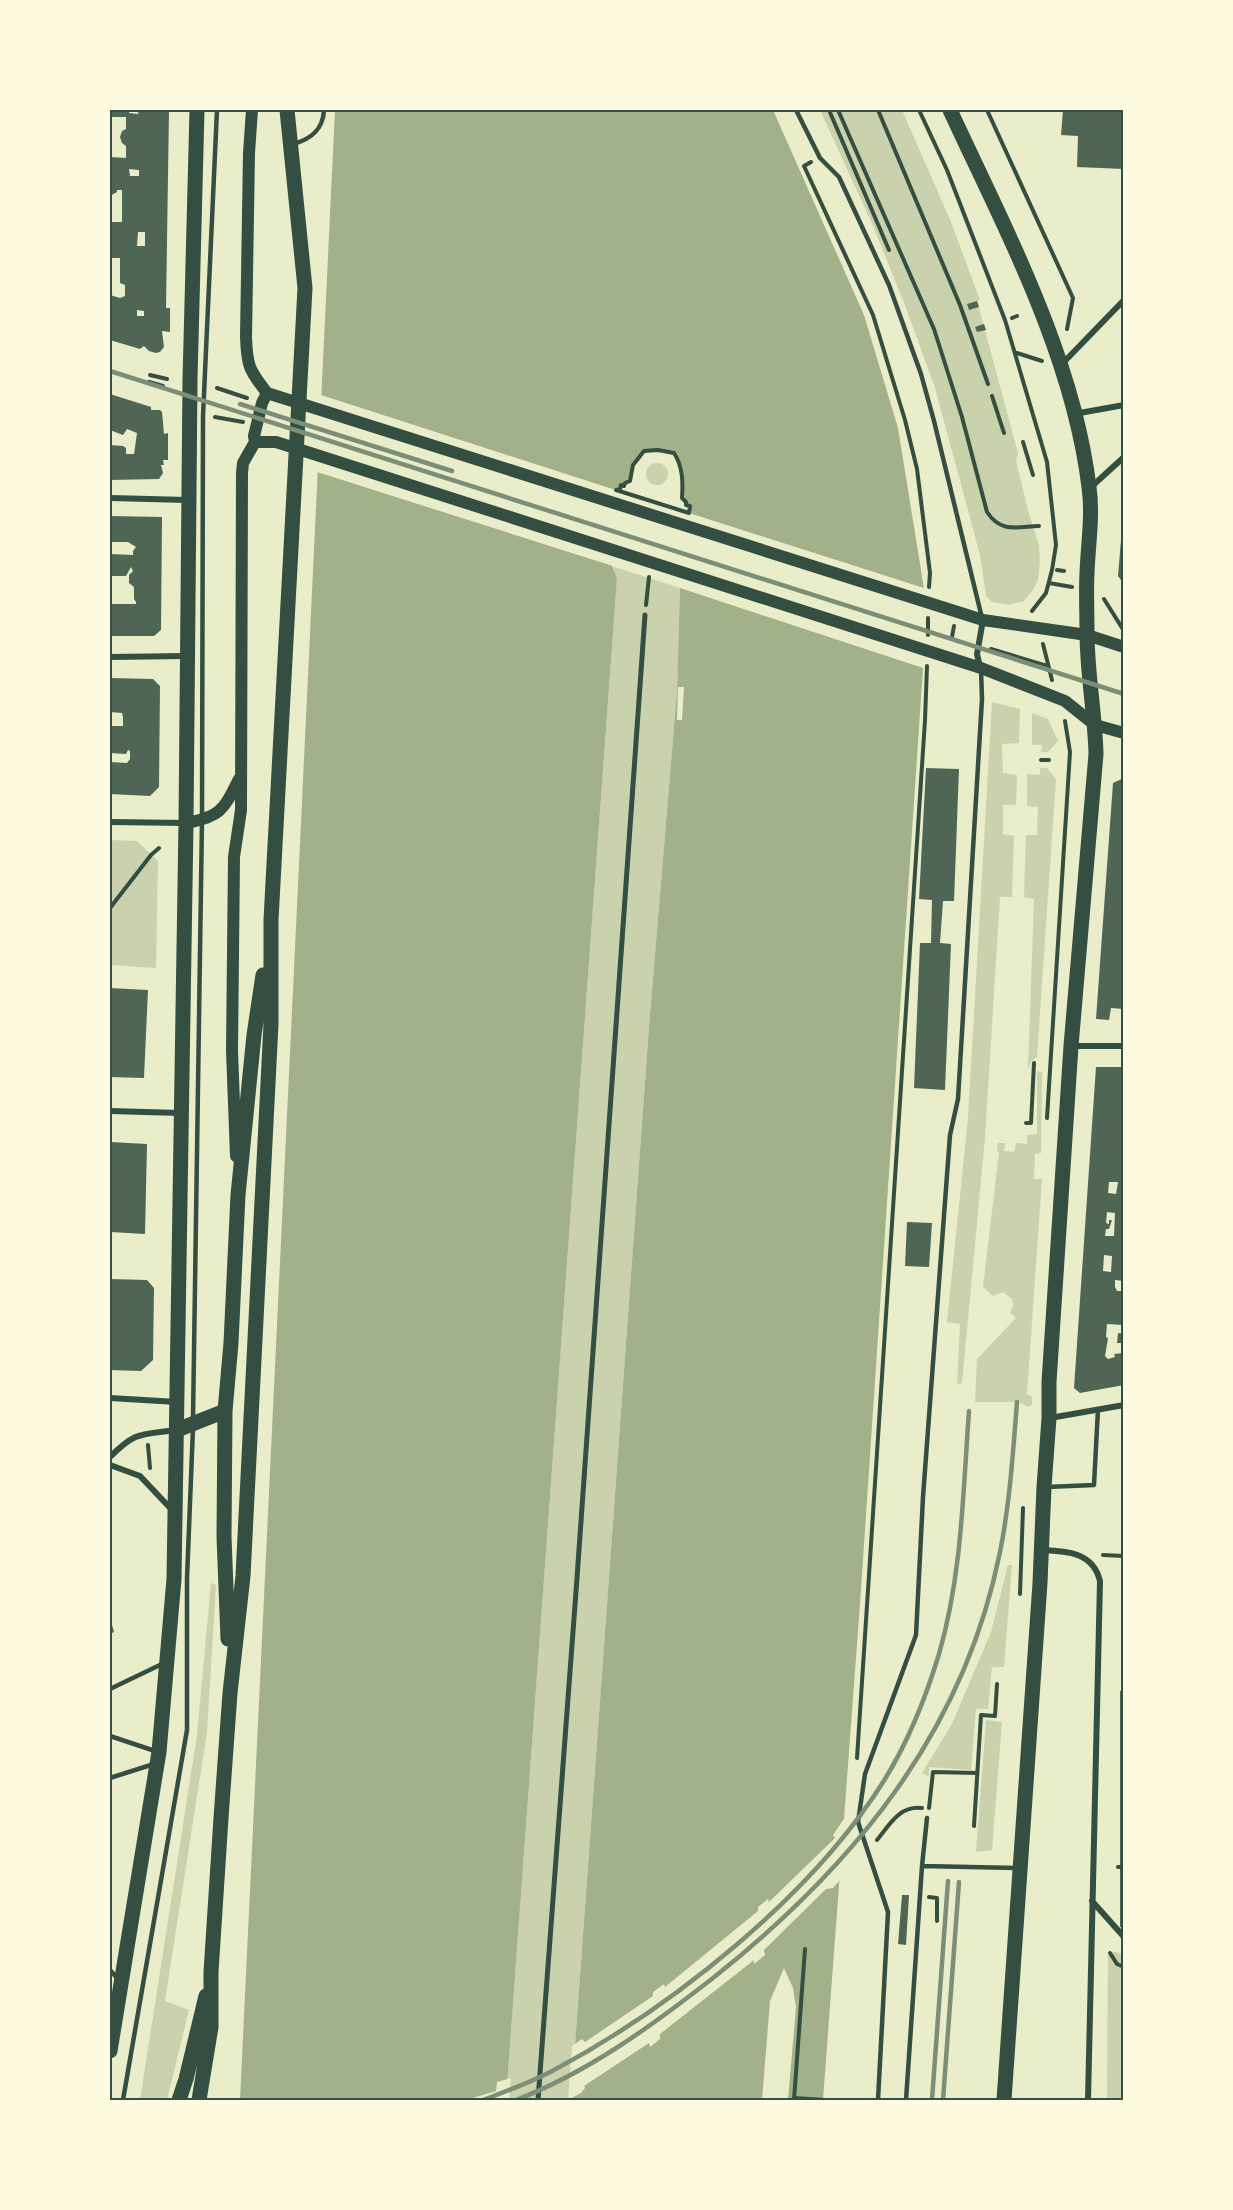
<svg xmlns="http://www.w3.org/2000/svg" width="1233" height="2210" viewBox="0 0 1233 2210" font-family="'Nunito Sans',sans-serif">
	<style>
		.green { fill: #cad2ad }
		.water { fill: #a3b18a }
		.pier { fill: #e9edc9 }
		.building { fill: #4f6655; fill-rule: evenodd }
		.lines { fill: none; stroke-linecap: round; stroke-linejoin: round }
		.path { stroke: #344e41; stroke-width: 4 }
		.service { stroke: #344e41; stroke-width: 4.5 }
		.pedestrian { stroke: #344e41; stroke-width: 5 }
		.minor { stroke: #344e41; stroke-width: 6 }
		.secondary { stroke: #344e41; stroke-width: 12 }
		.primary { stroke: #344e41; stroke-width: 15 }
		.rail { stroke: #7c8e77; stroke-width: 4.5 }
		.neatline { fill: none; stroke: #344e41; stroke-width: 2 }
	</style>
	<rect width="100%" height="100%" fill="#e9edc9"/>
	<path class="green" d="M820 110H902L951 222 980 300 977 301 1018 453 1016 461 1029 514 1039 545 1040 562 1038 580 1033 590 1024 601 1009 605 992 602 986 596 980 555 935 388 906 308 874 228Z
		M646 474a11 11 0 1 1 22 0a11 11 0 1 1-22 0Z
		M612 566 680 588 677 691 649 1027 571 2100H506L617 578Z
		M992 702 1020 709 1019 743 1002 744 1003 773 1017 775 1016 805H1003V834L1014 836 1012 897H1000L985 1138 962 1383 957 1384 960 1324 947 1322 968 1118Z
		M1032 713 1048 719 1058 741 1048 752H1041L1042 745H1032Z
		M1040 768H1047L1056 779 1037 1057 1031 1061 1028 1069 1034 899 1024 897 1026 835H1037L1038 807 1027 806V774L1040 775Z
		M110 840 137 841 158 861 156 968 110 965Z
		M1037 1071 1042 1072 1041 1153 1035 1154 1034 1179H1042L1027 1394 1032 1397V1405L1027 1407 1020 1402H975L977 1359 1016 1318 1010 1313 1013 1305 1012 1299 1003 1292 993 1296 983 1287 999 1152 997 1151 998 1143H1005L1004 1151 1014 1152 1016 1143 1027 1144V1135L1037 1134Z
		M1008 1565H1012L1004 1667H992L988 1709H976L971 1770 929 1767V1776L922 1773 952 1724 991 1632Z
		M211 1583 216 1585 207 1732 165 2001 189 2010 167 2100H140L197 1735Z
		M986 1720 1002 1722 992 1850 976 1852Z
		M1113 1952H1117L1124 1956 1123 2100H1107L1108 1955Z"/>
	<path class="water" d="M335 110H773L864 315 898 428 924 589 923 668 860 1604 823 2100H571L649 1027 677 691 680 588 690 507 683 501V480L674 453 644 451 633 465 630 481 621 485 620 489H616L612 566 617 578 506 2100H240Z"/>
	<path class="pier" d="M318 394 622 492H619L616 567 314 471Z
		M686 512 927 589 926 669 677 587Z
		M678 687H684L682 720H677Z
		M844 1819H846L842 1878 833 1888 826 1889 764 1950 765 1955 754 1964V1960L660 2034V2039L650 2047 649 2043 584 2086 585 2088 581 2093 568 2100 572 2046 582 2039 585 2042 653 1996V1992L664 1984 665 1987 758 1911V1907L768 1899 769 1902 835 1838 833 1835Z
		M784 1968 793 1988 796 2007 788 2100H762L770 2001Z
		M511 2078 509 2100H466L496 2091 497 2082Z"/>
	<path class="building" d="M110 110H129V113L138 114 139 110H169L166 308H170V332L162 331 164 347 160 352 156 353 149 351 144 346 140 349 110 340V295L120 298 125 296V285L120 283V258H110V222H122V190H117V192L110 196V157L126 158V146L122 143 120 137 122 131 126 129V117H110ZM129 169 139 170V176H130ZM138 232H145V246H137ZM137 310 144 311V316H137Z
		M1063 110H1124V169L1077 167 1078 136 1061 135Z
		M977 301 979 307 969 310 967 304Z
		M984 324 986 330 977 332 975 327Z
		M110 394 151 407V410H160L162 412 164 434 168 433V460H163L164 465H161L163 473 159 479 110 480V445L123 446 126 448V454H134L137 433 127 429 123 435 110 430Z
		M110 516 162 517 161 630 154 636H110V604H136V602L134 599V587L129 583V575L133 571 131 567 126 576H110V554L133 555V551L136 547 128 542H110Z
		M1122 528H1124V584L1118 576Z
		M110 678 153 679 160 686 159 787 150 796 110 794V762L127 763 130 759V751L128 750 126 754 110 753V726H123V717L122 713 110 712Z
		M926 768 959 769 954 901H943L940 943 951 944 945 1090 914 1088 920 943H931L932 900 919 899Z
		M1124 778V1009L1111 1008 1109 1020 1096 1019 1113 783Z
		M110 988 148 990 144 1078 110 1077Z
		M1096 1067H1124V1281L1115 1280V1287L1117 1291H1124V1325L1107 1324 1106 1337 1108 1338 1105 1356 1108 1359 1115 1357 1114 1354 1124 1353V1385L1080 1393 1074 1388ZM1109 1182H1118L1116 1194 1108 1193ZM1107 1212 1115 1213 1114 1236H1105L1106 1229H1109L1112 1220H1109V1224L1106 1223ZM1104 1255 1112 1256 1111 1272 1103 1271Z
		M110 1142 147 1144 145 1234 110 1232Z
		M907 1222 932 1223 929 1267 905 1266Z
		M110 1279 147 1280 154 1288 153 1360 141 1371 110 1370Z
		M1118 1333 1124 1334V1343H1117Z
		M110 1618 114 1632 110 1634Z
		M1124 1690V1927H1120V1691Z
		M902 1895H909L906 1945 898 1944Z"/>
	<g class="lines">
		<path class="path" d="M829 110 889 250
			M838 110 934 329 962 417 987 512C1001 533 1016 527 1039 526
			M878 110 960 305 988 384
			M919 110 947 170 1005 320 1047 462 1056 545 1052 570 1046 593 1032 611
			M987 110 1073 298 1067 329
			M811 162 804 166 873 315 905 420 917 469 930 573 929 587
			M1012 318 1017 316
			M1017 353 1042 361
			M150 375 167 379
			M149 382 163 386
			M217 388 247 398
			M992 396 1004 433
			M215 417 243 422
			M1023 442 1033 475
			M658 450 674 453C683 467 683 482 682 498L686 502V505L690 506 689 513 616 490 620 489 621 485 624 486 625 483 630 481 633 465 644 451Z
			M1057 570 1064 571
			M1049 583 1072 587
			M1104 599 1124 631
			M646 605 649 577
			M928 635V618
			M952 637 954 626
			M1043 644 1052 680
			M991 649 1047 666
			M1041 760H1049
			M110 908 151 855 159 848
			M1047 1118 1070 752 1065 721
			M1026 1123H1031L1034 1063
			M148 1445 150 1468
			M1103 1555 1124 1556
			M1020 1594 1023 1508
			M1124 1706V1735
			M857 1758 925 720 927 666
			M929 1808 933 1772 977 1773
			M974 1826 981 1715 995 1716 997 1684
			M877 1840C890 1824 900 1805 922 1808
			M1118 1867H1124
			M929 1897 937 1898V1921
			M1110 1953 1117 1964 1124 1967
			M794 2098 825 2100
			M794 2100 805 1949"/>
		<path class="service" d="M796 110 820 158 839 177 889 285 921 374 934 421 982 618
			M293 144C312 139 323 129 324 110
			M193 1419 202 820 203 416 217 110
			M1047 1487 1094 1485 1098 1409
			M110 1689 162 1664
			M110 1736 155 1751
			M110 1778 154 1764
			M927 1818 922 1866 1017 1868
			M110 1970 118 1979
			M123 2100 187 1730V1578L193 1428
			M878 2100 888 1912 858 1822 865 1774 916 1635 923 1497 950 1135 958 1099 982 699 981 669
			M906 2100 922 1866"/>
		<path class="pedestrian" d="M538 2100 577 1578 645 615"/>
		<path class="minor" d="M1061 365 1124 300
			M1074 414 1124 405
			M1090 488 1124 457
			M110 498 187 500
			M110 657 186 656
			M980 667 977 654 983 620
			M110 822 186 823
			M1072 1046H1124
			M110 1111 180 1113
			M110 1398 177 1402
			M1050 1418 1124 1405
			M110 1457C136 1431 140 1435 175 1430
			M110 1465 140 1476 173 1511
			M1042 1550C1066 1551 1093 1552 1100 1581L1088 2100
			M1092 1901 1124 1937"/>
		<path class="secondary" d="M252 110 249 153 246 337C247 366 249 370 267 393
			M267 393 983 620 1087 635 1124 647
			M255 442H276L981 668 1065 701 1095 725 1124 733
			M255 442 254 436 262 403 267 393
			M186 823C221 817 224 809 239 779
			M236 1156 232 1051 234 857 241 810 242 473 243 463 255 442"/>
		<path class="primary" d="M950 110C1005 229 1073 355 1089 487 1093 516 1088 545 1087 573 1086 593 1087 613 1087 632 1087 674 1095 713 1096 754L1071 1046 1049 1382V1418L1044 1487 1040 1583 1004 2100
			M177 1430 225 1411
			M228 1639 224 1537 225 1411 231 1343 238 1195 254 1035 263 975
			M110 2051 159 1752 174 1579 186 823 190 380 197 110
			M179 2100 186 2079 206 1996
			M199 2100 211 2027V1972L221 1818 230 1693 243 1576 271 1024V920L305 288 287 110"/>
		<path class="rail" d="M110 371 1124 694
			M240 404 452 471
			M483 2100C507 2091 532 2082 554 2070 674 2006 813 1895 885 1779 909 1740 926 1697 939 1654 962 1575 963 1492 969 1411
			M516 2100C587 2073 653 2025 713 1978 854 1866 964 1732 1000 1552 1010 1502 1013 1452 1017 1402
			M932 2100 948 1881
			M943 2100 959 1882"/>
	</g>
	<rect width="1233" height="2210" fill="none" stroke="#fefae0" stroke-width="222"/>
	<rect x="111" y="111" width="1011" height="1988" class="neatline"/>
</svg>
